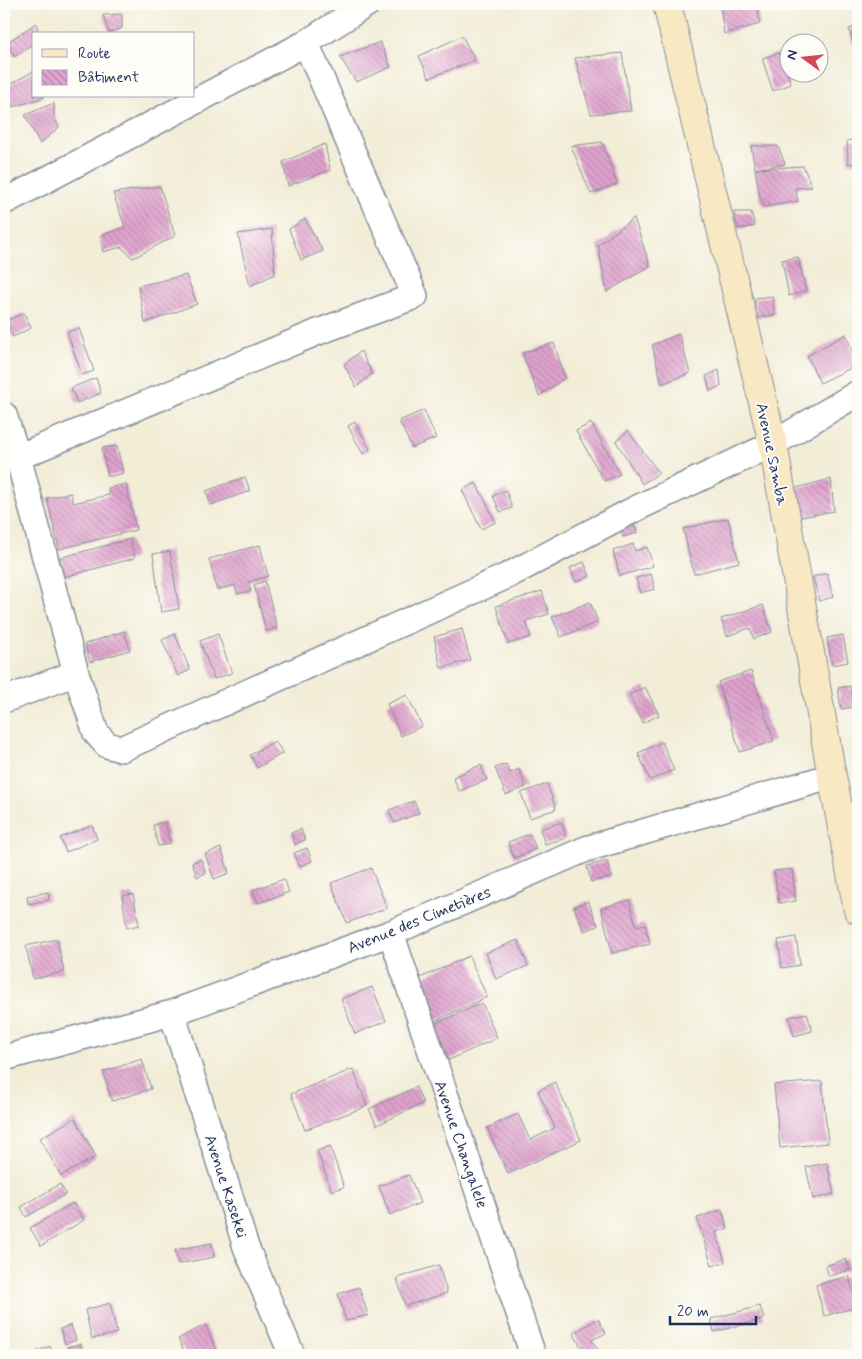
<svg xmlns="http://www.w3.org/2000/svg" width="862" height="1359" viewBox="0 0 862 1359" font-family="Mynerve,sans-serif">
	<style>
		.building { fill: url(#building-back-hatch) }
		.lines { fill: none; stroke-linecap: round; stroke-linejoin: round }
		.street-casing { stroke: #868e9a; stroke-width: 28 }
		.secondary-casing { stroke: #868e9a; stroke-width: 30 }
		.street { stroke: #fff; stroke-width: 25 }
		.secondary { stroke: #f8e8c3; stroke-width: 28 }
		.labels { text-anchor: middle; stroke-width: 4; stroke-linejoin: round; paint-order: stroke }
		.street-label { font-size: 16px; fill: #1b2f5e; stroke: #fdfcf7 }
	</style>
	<defs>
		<pattern id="building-back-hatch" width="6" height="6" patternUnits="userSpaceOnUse" patternTransform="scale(1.25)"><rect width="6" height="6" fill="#e0a3cd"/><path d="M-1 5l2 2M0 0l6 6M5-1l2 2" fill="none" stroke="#b585aa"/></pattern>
	</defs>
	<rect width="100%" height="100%" fill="#fdfcf7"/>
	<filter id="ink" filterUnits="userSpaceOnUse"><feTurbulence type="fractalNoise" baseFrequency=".02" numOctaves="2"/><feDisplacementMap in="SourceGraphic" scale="10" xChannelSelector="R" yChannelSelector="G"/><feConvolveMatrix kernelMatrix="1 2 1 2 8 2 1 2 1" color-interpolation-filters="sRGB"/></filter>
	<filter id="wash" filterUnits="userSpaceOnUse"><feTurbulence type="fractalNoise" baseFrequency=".0096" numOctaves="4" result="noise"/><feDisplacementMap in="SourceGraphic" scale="20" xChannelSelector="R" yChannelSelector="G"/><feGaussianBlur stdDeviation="1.12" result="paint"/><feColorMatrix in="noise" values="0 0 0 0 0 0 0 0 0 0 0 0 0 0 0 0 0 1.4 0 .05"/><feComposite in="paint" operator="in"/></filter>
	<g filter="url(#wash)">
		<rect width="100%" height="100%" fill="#f2edd7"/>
		<g id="blocks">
			<path class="building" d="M720 4H757L760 24 724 34Z
				M122 14V28L109 33 103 15Z
				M36 23 39 34H34V43L14 57 8 42Z
				M858 26V43L853 44 849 29Z
				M462 36 475 60 429 78 419 56Z
				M380 42 391 67 356 82 340 57Z
				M622 53 631 111 591 114 575 58Z
				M779 53 791 84 773 91 762 58Z
				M34 71V96L45 97 13 107 7 86Z
				M54 103V116L59 127 40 144 25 115Z
				M858 139V164L848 163 847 141Z
				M602 142 617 184 591 194 571 146Z
				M325 144 330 170 288 186 283 162Z
				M751 146H778L785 164 756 169 803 166 812 187 795 188 798 201 765 207 760 198Z
				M160 186 175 236 133 258 121 247 103 252 100 236 125 227 113 193Z
				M734 212H751L755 226 738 229Z
				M634 218 650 266 607 292 598 245Z
				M305 219 323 251 301 260 289 229Z
				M272 229 275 274 250 286 238 234Z
				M798 257 806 291 789 296 782 260Z
				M186 275 197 304 145 323 138 286Z
				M772 296 775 315 755 318V298Z
				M24 313 31 328 13 337 6 321Z
				M79 328 94 371 82 375 67 332Z
				M679 334 690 373 662 384 652 345Z
				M846 334 857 365 820 383 807 356Z
				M554 343 565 378 539 396 522 353Z
				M361 351 372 374 356 387 344 364Z
				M719 370 721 386 710 391 706 376Z
				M96 378 101 393 77 403 71 388Z
				M424 410 436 438 412 448 399 421Z
				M355 422 370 449 363 454 348 426Z
				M591 423 620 474 604 481 576 431Z
				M628 431 659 473 642 484 616 441Z
				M117 446 123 473 108 477 102 448Z
				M245 477 250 491 211 505 206 491Z
				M831 479 834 511 796 518 792 489Z
				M476 483 496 522 481 529 462 490Z
				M126 484 136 530 59 549 47 498 71 493 73 503 109 495 108 488Z
				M506 490 512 508 500 512 493 496Z
				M631 516 637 533 623 537 618 521Z
				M728 518 739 562 694 574 683 529Z
				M130 539 135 558 64 577 59 558Z
				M633 544 635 551 647 547 653 566 620 576 613 551Z
				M260 545 268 576 248 582 251 591 237 594 235 585 217 590 209 559Z
				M170 551 179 609 161 612 153 554Z
				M584 562 590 576 576 582 570 568Z
				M827 573 833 597 819 601 813 577Z
				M651 574 655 589 640 593 636 578Z
				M265 581 277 628 266 631 254 585Z
				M542 591 549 614 526 621 531 637 508 644 496 606Z
				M590 602 598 622 561 637 552 617Z
				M763 605 772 632 754 639 750 628 727 636 721 619Z
				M462 629 470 660 441 668 434 637Z
				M124 631 130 650 90 662 85 644Z
				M175 634 190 670 178 676 162 640Z
				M218 634 232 673 214 679 200 641Z
				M843 635 848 662 832 665 827 638Z
				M751 671 774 741 740 752 718 682Z
				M850 686 854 707 841 709 838 688Z
				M645 687 659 715 643 723 629 695Z
				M407 695 422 726 401 736 387 704Z
				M275 741 283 753 257 768 250 755Z
				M662 742 674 770 650 780 638 753Z
				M506 764 510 773 519 769 526 787 506 795 495 768Z
				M481 765 487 780 459 791 453 777Z
				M547 784 556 809 530 818 521 793Z
				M414 801 419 813 394 823 389 810Z
				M165 822 170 844 158 846 153 825Z
				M562 822 566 838 545 844 540 829Z
				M92 825 97 839 66 852 60 838Z
				M301 829 305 840 295 844 291 833Z
				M530 834 536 849 514 858 508 842Z
				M221 848 229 873 214 879 205 854Z
				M307 848 312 861 300 866 294 853Z
				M201 859 206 873 197 877 192 863Z
				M607 861 611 877 591 882 587 866Z
				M371 868 387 908 347 923 331 883Z
				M792 869 796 901 779 903 774 871Z
				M284 879 289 892 258 903 253 890Z
				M48 892 49 900 28 904 27 896Z
				M133 894 139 925 127 928 122 896Z
				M629 900 636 926 645 924 650 944 612 953 601 908Z
				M588 901 598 926 584 931 574 907Z
				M796 937 800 965 782 968 778 940Z
				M57 939 64 972 33 979 26 946Z
				M518 940 528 966 496 979 486 953Z
				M469 956 487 997 428 1024 409 983Z
				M372 987 386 1021 355 1034 341 999Z
				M482 1003 497 1038 440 1064 425 1028Z
				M807 1013 812 1031 794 1036 789 1017Z
				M142 1059 151 1089 112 1101 103 1072Z
				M353 1069 367 1106 305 1130 291 1094Z
				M822 1081 828 1143 780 1148 774 1085Z
				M555 1082 581 1140 508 1174 487 1128 518 1114 530 1140 555 1128 538 1091Z
				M416 1087 423 1103 377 1125 369 1109Z
				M75 1118 96 1157 61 1176 40 1138Z
				M330 1146 344 1187 332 1191 317 1151Z
				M827 1163 834 1194 813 1199 806 1167Z
				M409 1175 420 1203 390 1215 379 1186Z
				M60 1184 66 1194 26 1217 21 1207Z
				M73 1203 84 1220 41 1246 30 1228Z
				M722 1210 728 1229 716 1232 725 1262 712 1266 697 1218Z
				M212 1243 214 1257 178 1264 175 1250Z
				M846 1259 850 1270 829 1276 825 1266Z
				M439 1265 447 1293 405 1306 397 1278Z
				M849 1276 857 1307 824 1316 816 1285Z
				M359 1287 368 1315 346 1321 338 1294Z
				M110 1303 117 1333 92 1339 85 1310Z
				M760 1306 764 1319 714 1332 711 1319Z
				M598 1319 606 1333 592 1340 601 1355H586L573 1333Z
				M71 1325 76 1340 65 1344 60 1329Z
				M205 1325 219 1355H186L178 1339Z
				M81 1344 83 1355H69L67 1347Z
				M50 1346 54 1355H29Z"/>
		</g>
	</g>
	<g filter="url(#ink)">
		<use href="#blocks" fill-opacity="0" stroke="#868e9a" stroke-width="1"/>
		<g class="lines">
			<g class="street-casing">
				<path id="street" d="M4 202 306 43 367 4
					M4 415 18 457 76 673 96 733 107 745 121 749 507 576 637 508 773 444 858 393
					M18 457 318 332 415 296 306 43
					M4 700 76 673
					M391 933 533 1355
					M172 1013 246 1247 292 1355
					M4 1058 172 1013 391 933 586 849 832 776"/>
			</g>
			<g class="secondary-casing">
				<path id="secondary" d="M667 4 773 444 832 776 858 910"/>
			</g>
			<use href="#street" class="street"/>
			<use href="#secondary" class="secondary"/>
		</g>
	</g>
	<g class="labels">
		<g class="street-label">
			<text transform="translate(773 454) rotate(78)" y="6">Avenue Samba</text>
			<text transform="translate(419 919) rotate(-22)" y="6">Avenue des Cimetières</text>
			<text transform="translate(462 1144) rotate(71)" y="6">Avenue Changalele</text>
			<text transform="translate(227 1186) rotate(72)" y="6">Avenue Kasekei</text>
		</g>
	</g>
	<rect width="862" height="1359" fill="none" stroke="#fdfcf7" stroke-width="20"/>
	<rect x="32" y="32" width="162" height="65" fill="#fdfcf7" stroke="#a3aaba"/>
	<rect x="42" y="49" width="25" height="8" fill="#f8e8c3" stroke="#a3aaba"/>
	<text x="78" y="58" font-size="15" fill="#1b2f5e">Route</text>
	<rect x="42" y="70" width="25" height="15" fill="url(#building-back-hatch)" stroke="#a3aaba"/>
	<text x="78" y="82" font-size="15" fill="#1b2f5e">Bâtiment</text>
	<g transform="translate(804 58) rotate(285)"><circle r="24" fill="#fdfcf7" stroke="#a3aaba"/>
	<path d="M0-4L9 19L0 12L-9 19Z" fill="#d1495b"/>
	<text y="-8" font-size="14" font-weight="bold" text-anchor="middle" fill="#1b2f5e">N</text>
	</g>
	<path d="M670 1316v8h86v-8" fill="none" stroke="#1b2f5e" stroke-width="2.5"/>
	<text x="677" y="1316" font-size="15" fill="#1b2f5e" stroke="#fdfcf7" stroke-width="4" paint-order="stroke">20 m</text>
</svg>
